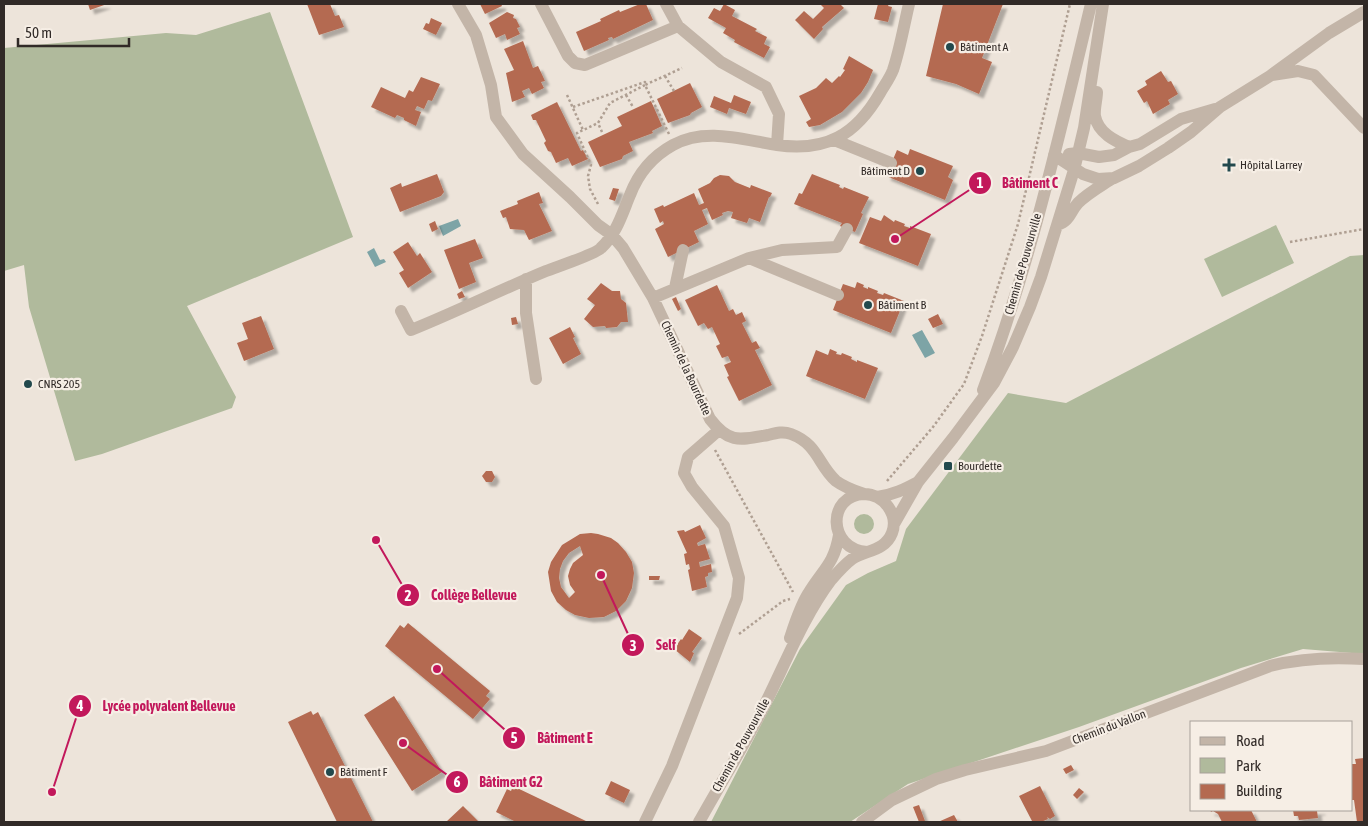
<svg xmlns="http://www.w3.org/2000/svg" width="1368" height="826" viewBox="0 0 1368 826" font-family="'Asap Condensed',sans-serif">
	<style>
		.green { fill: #b0ba9c }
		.water { fill: #7da4a6 }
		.building { fill: #b46a51; fill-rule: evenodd; filter: url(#shadow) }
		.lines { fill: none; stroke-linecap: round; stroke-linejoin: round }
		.path { stroke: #af9f92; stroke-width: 2.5; stroke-dasharray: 2.5 2.5; stroke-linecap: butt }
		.minor { stroke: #c3b5a8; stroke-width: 12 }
		.poi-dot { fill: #22494d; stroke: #f6eee5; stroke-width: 2 }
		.labels { text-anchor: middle; stroke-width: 4.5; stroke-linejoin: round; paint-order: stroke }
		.poi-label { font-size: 12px; fill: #312a27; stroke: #f6eee5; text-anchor: start }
		.street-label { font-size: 12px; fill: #312a27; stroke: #f6eee5 }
		.leader { fill: none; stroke: #c2185b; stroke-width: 2 }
		.callout-dot { fill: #c2185b; stroke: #f6eee5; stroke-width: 2 }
		.mark-label { font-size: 15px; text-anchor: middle; font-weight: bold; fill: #fff }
		.callout-label { font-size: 14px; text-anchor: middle; font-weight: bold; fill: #c2185b; stroke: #f6eee5; stroke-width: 4.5; stroke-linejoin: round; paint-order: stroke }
	</style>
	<defs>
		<filter id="shadow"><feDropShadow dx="4.5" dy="4.5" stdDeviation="1" flood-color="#0004"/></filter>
	</defs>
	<rect width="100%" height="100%" fill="#ede4da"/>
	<path class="green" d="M270 12 353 237 187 306 236 397 232 408 102 454 75 461 29 307 24 265 4 271V48L166 33 196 35Z
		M1276 225 1294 263 1222 297 1204 259Z
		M1364 255V654L1303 649 1241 668 1079 727 908 784 850 822H711L800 649 846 585 868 573 896 561 906 529 1008 393 1066 403 1350 256Z
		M854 524a10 10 0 1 1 20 0a10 10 0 1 1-20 0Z"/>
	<path class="water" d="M458 219 461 226 443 236 439 226Z
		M374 248 380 260 384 259 386 262 375 267 367 252Z
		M922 330 935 353 925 358 912 335Z"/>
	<path class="building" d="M88 4H107L90 10Z
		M307 4H330L335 16 339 15 344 27 319 35Z
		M480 4H501L502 6 485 14Z
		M640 4H646L653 20 613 39 612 37 608 38 609 40 584 51 576 32 601 21 600 19 619 10 620 12Z
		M724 4 735 10 732 16 757 29 755 31 767 37 764 44 770 47 764 58 734 42 735 40 723 33 726 28 708 18 714 8 720 11Z
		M820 4H840L844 8 822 27 823 29 814 39 795 20 804 11 813 19 824 8Z
		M878 4H889L888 6 892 7 888 22 874 19Z
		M943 4H1003L982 58 992 62 979 94 956 84 926 76Z
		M507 12 514 15 513 18 516 19 520 27 517 28 520 34 507 40 505 34 496 38 489 23Z
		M431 18 442 23 436 35 423 29 426 23 429 24Z
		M523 41 533 68 538 66 545 81 541 82 544 88 532 94 529 88 522 91 525 97 512 102 506 73 514 70 504 49Z
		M849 56 873 70 868 82 861 93 842 112 820 125 809 127 806 122 811 119 799 96 816 88 826 78 832 83 839 76 840 77 845 70 843 69Z
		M1161 71 1168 82 1171 81 1178 94 1168 100 1170 104 1153 114 1147 101 1144 103 1137 91 1147 85 1145 81Z
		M421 77 440 84 432 101 428 100 424 109 417 106 415 110 421 112 416 126 404 120V118L397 115 395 118 371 107 381 87 405 98 409 90 413 92Z
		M690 83 702 107 691 113 690 115 668 123 657 99Z
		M734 95 751 102 746 114 729 108 727 114 710 107 714 96 731 103Z
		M651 101 662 126 652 131 653 133 629 142 633 151 623 156 622 159 600 167 588 142 622 126 617 117Z
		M557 102 581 151 583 150 588 159 572 166 568 158 556 163 551 152 548 151 544 143 546 141 536 120H533L531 115Z
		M910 149 953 166 948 177 953 180 945 200 886 176 897 150 908 155Z
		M437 174 444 192 441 196 400 212 390 188 401 183 402 187Z
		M812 174 840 185 839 187 843 189 844 187 869 197 861 213 863 214 855 232 840 226 842 223 794 204 799 193 802 194Z
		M720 175 729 176 735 182 750 188 751 185 772 193 770 197H769L760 222 749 218 747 223 731 218 733 212 728 211 722 213 723 215 712 220 707 208 702 210 708 224 694 231 699 242 668 257 655 229 664 224 663 221 660 223 654 209 663 205 664 207 694 193 699 205 704 203 698 189 710 183 714 178Z
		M613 188 619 189 615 201 609 199Z
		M539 192 543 203 539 204 552 231 529 240 524 230 510 229 506 217 503 218 500 211 518 204 517 201Z
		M884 215 894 222 895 220 905 224 904 226 910 228V226L931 234 918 266 859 243 870 217 881 221Z
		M435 221 438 229 432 232 429 224Z
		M475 239 483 258 469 263 476 282 459 289 444 250Z
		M408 242 417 256 420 253 432 272 408 288 399 273 404 270 393 252Z
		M857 282 864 285 863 287 868 289V287L878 291 877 293 883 295 884 293 904 301 891 333 833 310 843 284 855 288Z
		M601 283 612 291H620L621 299 626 303 628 322H621L617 327 606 328 605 326 593 327 584 319 595 305 587 299Z
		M717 285 729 311 733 309 736 315 742 312 746 321 742 323 752 343 756 341 760 348 755 350 772 385 739 401 727 377 729 376 724 365 731 362 728 356 722 358 716 346 720 344 712 327 708 329 704 323 698 326 685 300Z
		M462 291 465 297 459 299 457 294Z
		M676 297 681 309 678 311 672 299Z
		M938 314 943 324 933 328 928 319Z
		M261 316 274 349 244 361 237 343 248 339 242 323Z
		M516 317 518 324 512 325 511 318Z
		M570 327 575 337 573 338 581 354 563 364 549 338Z
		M830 349 837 352 836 354 841 355 842 353 852 357 851 359 857 362V360L878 368 865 399 806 376 816 350 828 355Z
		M486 471H492L495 477 492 482H486L482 476Z
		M700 525 706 538 697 543 698 546 705 544 710 559 699 562 700 567 711 564 712 572 708 573V576L705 577 707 587 692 591 688 570 690 569 689 564 686 565 684 554 687 553 677 531 684 530 685 532Z
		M591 533 598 534 611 538 618 543 626 552 632 562 634 573 632 588 626 601 616 611 604 617 589 618 575 615 566 610 557 602 551 591 548 572 551 562 562 545 580 534ZM580 546 583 555 573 563 570 569 568 576 570 585 575 592 569 598 561 587 559 578 560 569 563 561 569 553Z
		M649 576H660L659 580H649Z
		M408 623 490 691 486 696 490 699 473 719 385 646 400 625 404 628Z
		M689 629 702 638 692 652 694 653 690 662 674 649 681 639 682 640Z
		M394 696 442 772 412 791 364 715Z
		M311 711 313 715 318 712 373 822H337L288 722Z
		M1364 758V822H1357L1354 800H1352V764H1356L1355 759Z
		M1071 765 1074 770 1066 774 1063 769Z
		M611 781 630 790 624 803 605 794Z
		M513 786 588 822H516L496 812 507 789 511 791Z
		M1040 786 1055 816 1050 819 1047 817 1048 819 1041 822H1028L1032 821 1019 796Z
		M1079 788 1084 792 1077 799 1073 795Z
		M919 805 925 821 919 822 913 807Z
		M463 806 479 822H446Z
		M1210 810H1251L1257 822H1222L1218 814 1213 811 1211 812Z
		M1293 810H1321V811H1317L1318 818 1299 820 1298 816H1294Z
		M954 815 958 822H938Z"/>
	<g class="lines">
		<path class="path" d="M665 76 674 91
			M567 95 583 130
			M626 95 633 107
			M573 107 645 82V85
			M602 132 598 123 610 103 645 85
			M669 134 645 85 682 68
			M598 204 590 189 588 176 591 165 577 133 598 123
			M1290 242 1364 229
			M715 450 793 592
			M887 481 933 427 964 384 982 336 1018 224 1070 4
			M739 634 783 601 790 599"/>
		<path class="minor" d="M458 4 476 35 491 85 496 117 523 154 570 197 598 225 612 235 623 248 653 298 710 419C729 444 740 440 768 435 776 433 783 431 791 434 818 444 818 465 836 481 844 487 855 491 864 494
			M541 4 568 56 575 63 585 65 678 26
			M666 4 678 26 721 62 766 87 779 114 777 145
			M1272 75 1298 71 1314 75 1364 128
			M1097 92C1097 99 1094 109 1095 116 1098 133 1115 141 1129 147
			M834 140 891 163
			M1069 154 1078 153 1099 157 1114 155 1129 147 1140 144 1181 119 1215 109
			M1054 155 1083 174 1098 179 1114 178 1139 166 1168 148 1191 132 1220 107 1270 76 1329 33 1364 12
			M1057 225C1071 220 1069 213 1078 203 1088 193 1101 186 1113 178
			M749 258 838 295
			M526 279V313L536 379
			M675 288 683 250
			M653 298 749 258 782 250 837 247 847 229
			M401 311 411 330C456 312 500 290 546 271 556 267 596 254 601 248 617 233 622 214 630 195 638 174 653 156 673 145 706 127 743 140 777 145 826 152 856 135 880 93 884 86 890 78 893 70 900 49 904 25 909 4
			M983 390C1030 265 1060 133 1091 4
			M877 497C893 495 905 489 918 482
			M894 524 918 482 953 438 994 383 1013 347 1030 307 1041 277 1074 170 1084 128 1103 4
			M790 638C795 623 800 607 808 594 822 570 834 565 839 535
			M645 822 672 766 737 598 739 578 724 526 692 487 684 473 688 457 719 430
			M699 822C719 786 741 751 760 714 783 670 801 620 831 580 838 572 844 565 852 559 866 550 885 551 892 533 899 515 884 494 864 494 827 495 827 549 867 552
			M862 822 892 800 936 779 965 770 1046 751 1270 666C1301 658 1332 657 1364 659"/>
	</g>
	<g class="poi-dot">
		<circle cx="950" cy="47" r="5"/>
		<path d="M1226.5 157.5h5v5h5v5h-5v5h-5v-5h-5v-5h5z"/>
		<circle cx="920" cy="171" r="5"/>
		<circle cx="868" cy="305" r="5"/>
		<circle cx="28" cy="384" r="5"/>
		<rect x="943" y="461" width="10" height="10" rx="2.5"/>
		<circle cx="330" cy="772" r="5"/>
	</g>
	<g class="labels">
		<g class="poi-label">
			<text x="960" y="51">Bâtiment A</text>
			<text x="1240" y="169">Hôpital Larrey</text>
			<text x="910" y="175" text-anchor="end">Bâtiment D</text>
			<text x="878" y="309">Bâtiment B</text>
			<text x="38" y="388">CNRS 205</text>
			<text x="958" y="470">Bourdette</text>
			<text x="340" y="776">Bâtiment F</text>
		</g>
		<g class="street-label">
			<text transform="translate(1023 264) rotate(-74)" y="4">Chemin de Pouvourville</text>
			<text transform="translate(686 368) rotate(65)" y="4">Chemin de la Bourdette</text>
			<text transform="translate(1109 727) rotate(-21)" y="4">Chemin du Vallon</text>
			<text transform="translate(741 745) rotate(-61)" y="4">Chemin de Pouvourville</text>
		</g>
	</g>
	<path class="leader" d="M895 239L980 183M376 540L408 595M601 575L633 645M52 792L80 706M437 669L514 738M403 743L457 782"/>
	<g class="callout-dot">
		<circle cx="895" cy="239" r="5"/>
		<circle cx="376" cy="540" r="5"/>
		<circle cx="601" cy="575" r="5"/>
		<circle cx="52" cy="792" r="5"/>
		<circle cx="437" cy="669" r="5"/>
		<circle cx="403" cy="743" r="5"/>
		<circle cx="980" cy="183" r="12"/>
		<circle cx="408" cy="595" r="12"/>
		<circle cx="633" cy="645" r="12"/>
		<circle cx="80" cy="706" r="12"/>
		<circle cx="514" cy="738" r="12"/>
		<circle cx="457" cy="782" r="12"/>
	</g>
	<g class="mark-label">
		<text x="980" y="188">1</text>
		<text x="408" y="601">2</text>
		<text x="633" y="651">3</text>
		<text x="80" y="711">4</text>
		<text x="514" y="743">5</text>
		<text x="457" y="787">6</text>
	</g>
	<g class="callout-label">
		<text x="1030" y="188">Bâtiment C</text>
		<text x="474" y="600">Collège Bellevue</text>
		<text x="666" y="650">Self</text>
		<text x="169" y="711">Lycée polyvalent Bellevue</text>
		<text x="565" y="743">Bâtiment E</text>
		<text x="511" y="787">Bâtiment G2</text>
	</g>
	<rect width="1368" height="826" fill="none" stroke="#312a27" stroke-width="10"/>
	<rect x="1190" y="721" width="162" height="90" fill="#f6eee5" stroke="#a7a099"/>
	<rect x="1200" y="737" width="25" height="8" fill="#c3b5a8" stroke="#a7a099"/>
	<text x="1236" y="746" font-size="15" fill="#312a27">Road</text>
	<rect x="1200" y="758" width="25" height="15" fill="#b0ba9c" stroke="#a7a099"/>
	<text x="1236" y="771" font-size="15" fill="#312a27">Park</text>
	<rect x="1200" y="784" width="25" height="15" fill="#b46a51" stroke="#a7a099"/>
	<text x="1236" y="796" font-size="15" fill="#312a27">Building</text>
	<path d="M18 38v8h111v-8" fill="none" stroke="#312a27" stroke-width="2.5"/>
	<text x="25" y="38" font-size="15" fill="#312a27" stroke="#f6eee5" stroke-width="4" paint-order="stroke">50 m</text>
</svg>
